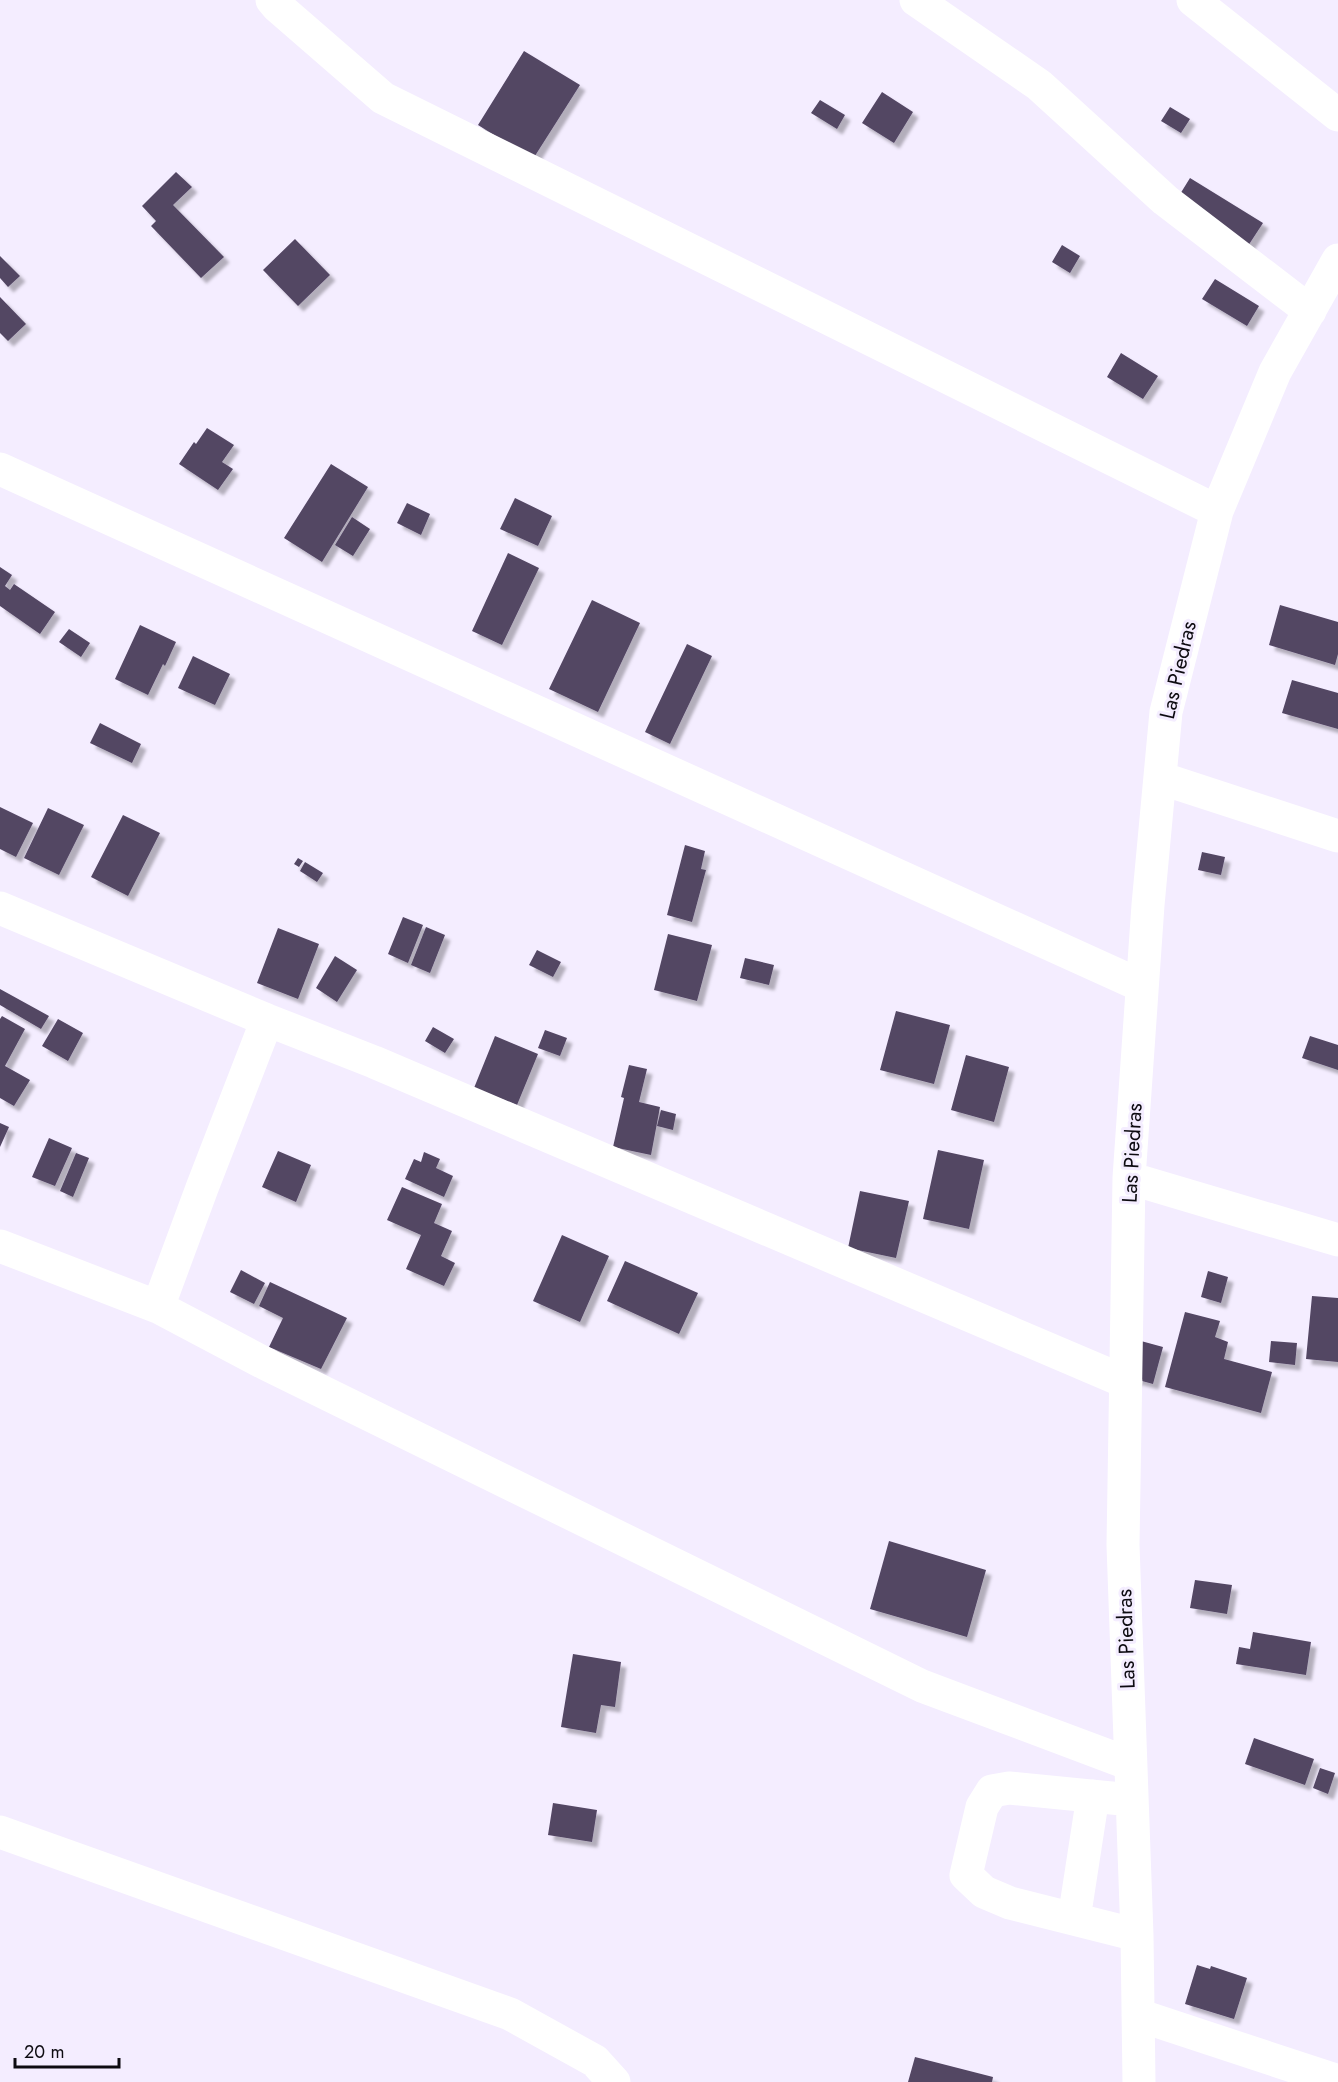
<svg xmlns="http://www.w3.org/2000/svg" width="1338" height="2082" viewBox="0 0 1338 2082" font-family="Jost,sans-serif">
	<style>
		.building { fill: #534664; filter: url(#shadow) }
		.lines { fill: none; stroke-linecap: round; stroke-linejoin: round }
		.minor { stroke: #fff; stroke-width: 33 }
		.labels { text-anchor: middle; stroke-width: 6; stroke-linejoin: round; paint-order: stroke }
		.street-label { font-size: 21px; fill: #0d0b11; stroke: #f4edff }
	</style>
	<defs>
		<filter id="shadow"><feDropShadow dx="5.5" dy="5.5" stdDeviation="1.5" flood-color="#0004"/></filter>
	</defs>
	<rect width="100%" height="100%" fill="#f4edff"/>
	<path class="building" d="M524 51 580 85 533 159 478 125Z
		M882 92 913 112 894 143 862 123Z
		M820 100 845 115 837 129 811 113Z
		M1170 107 1190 119 1181 133 1161 121Z
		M176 172 192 187 173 205 224 257 201 278 151 226 156 221 142 206Z
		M1190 178 1263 223 1246 249 1177 199Z
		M295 239 330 275 298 306 263 270Z
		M1062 245 1080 256 1070 273 1052 262Z
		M0 256 20 276 8 287 0 278Z
		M1215 279 1259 306 1247 326 1202 299Z
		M0 297 26 324 8 341 0 333Z
		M1121 353 1158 376 1143 399 1107 377Z
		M207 428 234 445 222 462 233 469 218 490 179 464 194 442 196 444Z
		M331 464 368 487 322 562 284 538Z
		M515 498 552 516 538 546 500 529Z
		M407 503 430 514 421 535 397 523Z
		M352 517 370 529 353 556 335 545Z
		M508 553 539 568 502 645 472 631Z
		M0 567 12 575 5 586 10 590 14 584 55 612 40 634 0 606Z
		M592 600 640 623 598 712 549 689Z
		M1280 605 1338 622V654L1335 665 1269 645Z
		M140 625 176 642 165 666 163 664 148 695 115 679Z
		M69 629 90 643 81 657 59 642Z
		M687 644 712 656 670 744 645 732Z
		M193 656 230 674 215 705 178 688Z
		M1292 680 1338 693V729L1282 713Z
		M100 723 141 744 132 763 90 743Z
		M0 807 33 823 16 857 0 849Z
		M48 808 84 825 59 875 24 858Z
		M123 815 160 833 128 896 91 877Z
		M685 845 705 851 701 869 706 870 692 922 667 915Z
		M1202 852 1225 857 1221 875 1198 870Z
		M298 858 303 861 299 867 294 864Z
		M305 862 323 873 317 882 300 871Z
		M403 917 423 925 408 963 388 954Z
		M426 927 445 935 430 973 411 965Z
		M278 928 319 944 298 999 257 983Z
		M668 934 712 945 697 1001 654 990Z
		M537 950 561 962 553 977 529 965Z
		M335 956 357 970 337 1002 316 988Z
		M745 958 774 965 769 985 740 978Z
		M0 989 49 1016 41 1029 0 1005Z
		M896 1011 950 1025 934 1084 880 1070Z
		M2 1016 25 1029 5 1066 30 1080 14 1106 0 1098V1019Z
		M58 1019 83 1033 68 1061 42 1046Z
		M433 1027 454 1039 445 1053 425 1041Z
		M545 1030 567 1038 560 1056 538 1048Z
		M495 1036 538 1054 517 1105 474 1088Z
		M1310 1036 1338 1045V1070L1302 1058Z
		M966 1055 1009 1067 994 1122 951 1110Z
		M629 1065 647 1069 639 1102 660 1107 651 1155 613 1147 624 1098 621 1097Z
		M661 1110 676 1114 673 1130 657 1126Z
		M0 1123 9 1127 0 1147Z
		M49 1138 72 1148 55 1186 32 1177Z
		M938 1150 984 1160 969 1229 923 1219Z
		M278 1151 311 1165 296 1202 262 1187Z
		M424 1152 440 1159 436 1168 453 1176 444 1197 405 1179 414 1159 421 1162Z
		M76 1153 89 1158 73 1197 60 1191Z
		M402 1187 442 1204 434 1223 452 1231 441 1256 455 1263 444 1286 406 1269 421 1235 387 1220Z
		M860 1191 909 1201 896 1258 848 1248Z
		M562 1235 609 1256 580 1322 533 1301Z
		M625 1261 698 1293 679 1334 607 1301Z
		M241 1270 265 1283 254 1304 230 1292Z
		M1208 1271 1228 1277 1221 1303 1201 1297Z
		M270 1282 347 1318 321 1369 269 1347 283 1318 259 1306Z
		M1312 1296 1338 1298V1362L1306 1359Z
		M1185 1312 1220 1321 1215 1337 1228 1342 1224 1359 1272 1372 1261 1413 1165 1387Z
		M1141 1341 1163 1347 1153 1384 1131 1378Z
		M1271 1341 1297 1343 1295 1365 1269 1362Z
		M889 1541 986 1570 967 1637 870 1609Z
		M1195 1580 1232 1585 1227 1614 1190 1608Z
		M1253 1632 1311 1642 1306 1675 1236 1664 1239 1647 1250 1649Z
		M573 1654 621 1662 615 1707 601 1705 596 1733 561 1727Z
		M1254 1738 1314 1759 1305 1785 1245 1764Z
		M1320 1768 1335 1773 1328 1794 1313 1788Z
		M553 1803 597 1810 592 1842 548 1835Z
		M1197 1965 1210 1969 1211 1966 1247 1978 1234 2019 1185 2004Z
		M915 2057 993 2077 992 2082H908Z"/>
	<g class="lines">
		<path class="minor" d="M272 0 277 6 383 98 1217 511
			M916 0 1039 85 1165 200 1310 311
			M1193 0 1338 115
			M0 469 1142 986
			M1160 778 1338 836
			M0 908 267 1020
			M1129 1178 1338 1240
			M0 1246 158 1307 266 1364 922 1686 1130 1764
			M158 1307 202 1188 267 1020 374 1062 1126 1382
			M1132 1800 1009 1788 992 1791 982 1807 966 1875 984 1892 1010 1903 1137 1935
			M0 1832 510 2014 595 2061 614 2082
			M1074 1919 1093 1796
			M1138 2015 1338 2081
			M1139 2082 1137 1935 1123 1545 1129 1178 1148 905 1166 712 1217 511 1275 372 1338 260"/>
	</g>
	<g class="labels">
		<g class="street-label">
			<text transform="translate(1178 670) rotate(-77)" y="7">Las Piedras</text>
			<text transform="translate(1132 1153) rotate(-87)" y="7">Las Piedras</text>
			<text transform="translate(1126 1639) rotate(-92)" y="7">Las Piedras</text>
		</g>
	</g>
	<path d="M15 2058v9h104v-9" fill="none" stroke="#0d0b11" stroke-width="3"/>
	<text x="24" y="2058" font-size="18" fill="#0d0b11" stroke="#f4edff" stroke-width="4.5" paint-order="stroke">20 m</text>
</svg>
